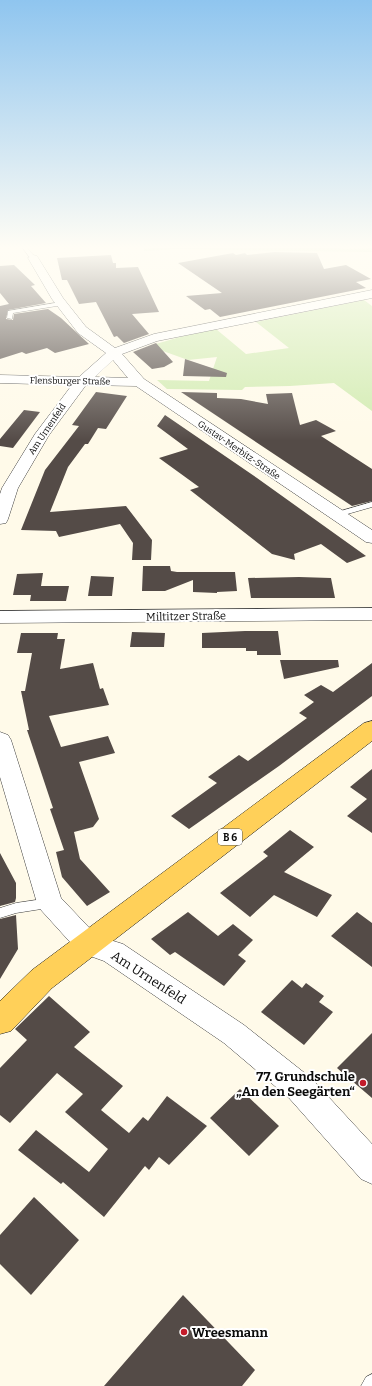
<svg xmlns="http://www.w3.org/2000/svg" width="372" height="1386" viewBox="0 0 372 1386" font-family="Bitter,serif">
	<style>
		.green { fill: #d1ebb0 }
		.forest { fill: #b5dd8e }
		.building { fill: #544b47 }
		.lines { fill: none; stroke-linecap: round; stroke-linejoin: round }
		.service-casing { stroke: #3e3e3e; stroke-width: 1 }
		.minor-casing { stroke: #3e3e3e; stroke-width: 1 }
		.primary-casing { stroke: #1c1c1c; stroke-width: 1 }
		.service { fill: #fff; fill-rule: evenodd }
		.minor { fill: #fff; fill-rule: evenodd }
		.primary { fill: #ffd059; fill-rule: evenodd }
		.poi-dot { fill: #c31b2a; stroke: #fff; stroke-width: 1.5 }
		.labels { text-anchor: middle; stroke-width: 4; stroke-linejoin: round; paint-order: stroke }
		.far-street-label { font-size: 9px; fill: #0b0b0b; stroke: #fff }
		.shield { fill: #fff; stroke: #545454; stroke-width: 1 }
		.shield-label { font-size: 10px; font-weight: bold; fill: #0b0b0b }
		.street-label { font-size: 11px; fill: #0b0b0b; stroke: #fff }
		.near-street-label { font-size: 13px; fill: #0b0b0b; stroke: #fff }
		.near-poi-label { font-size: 13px; font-weight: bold; fill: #0b0b0b; stroke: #fff; text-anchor: end }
	</style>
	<rect width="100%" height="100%" fill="#fffae9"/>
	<path class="green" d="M364 300 372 306V411L334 383 290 386 245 387 242 390 167 389 157 380 209 381 217 357 188 360 149 346 180 337 216 329 246 354 289 348 256 322Z"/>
	<path class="forest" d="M159 247H331L347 249 372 248V252L178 249 144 251V249Z"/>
	<path class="building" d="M274 252 317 253 324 269 346 265 371 279 356 282 366 288 220 317 210 309 205 310 186 296 222 293 178 263 233 253 236 255 245 253 247 255Z
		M111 255 113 263H116V268L138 267 159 312 132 314 149 334 124 343 117 336 114 337 96 302 79 304 67 280H62L57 258Z
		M14 265 35 285 31 286 46 303 8 310 6 319 13 320 14 314 48 309 61 318 89 344 55 353 47 348 26 354 22 352 0 359V306L9 304 0 293V266Z
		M156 343 173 362 164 367 152 369 133 352Z
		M185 359 227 373 226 377 183 376Z
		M96 392 127 396 106 429 98 428 88 444H85L68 467 50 512 126 506 152 540 151 560H132L133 543 120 524 59 537 56 531 21 530 45 470 79 426 72 425Z
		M181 392 217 393V398L241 399 268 404 266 394 292 393 300 425 316 420 336 431 321 436 372 469V501L352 506Z
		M24 410 40 412 13 448 0 446V439Z
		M165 415 257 478 366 556 347 563 321 544 294 554 295 560 272 554 190 490 199 487 159 458 188 449 157 426Z
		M143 566H170L171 571 177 572H235L237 591 217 592V593L193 592V580L165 591H142Z
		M43 573 41 586H69L66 601H30L31 595H13L17 574Z
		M91 576 114 577 112 596H88Z
		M299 577 331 578 335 598H251L248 578Z
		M245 631H278L281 655H257V651H246V648H202V633Z
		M132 632 165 633 164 647H130Z
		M21 633H58L57 639H65L60 669 93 663 100 689 103 688 109 705 49 716 61 747 108 736 115 753 79 762 99 819 93 827 74 832 80 859 110 892 87 906 62 877 56 852 64 850 50 809 53 808 27 730H29L21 691H25L32 653H17Z
		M280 660H338L339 667 284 679Z
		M372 663V696L279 766 189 829 171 816 217 783 208 777 239 755 248 761 307 718 299 713 314 702 304 695 321 685 333 692Z
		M372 769V833L347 816 367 799 350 787Z
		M290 830 314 847 284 872 332 895 317 917 274 895 250 917 220 893 268 856 263 852Z
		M0 853 16 883V898L15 902 0 906Z
		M188 912 218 936 233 924 253 940 238 955 246 961 224 986 175 952 170 955 151 939Z
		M357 912 372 923V967L331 936Z
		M16 915 18 949 0 979V919Z
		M292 980 302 988 306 983 324 996 319 1002 333 1012 304 1045 261 1012Z
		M49 996 90 1032 74 1047 123 1086 101 1110 129 1133 143 1117 148 1121 167 1096 207 1126 169 1165 159 1157 149 1170 145 1166 104 1217 63 1182 61 1184 18 1150 36 1130 89 1172 108 1149 65 1112 83 1094 57 1073 10 1123 0 1115V1068L27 1040 15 1029Z
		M372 1033V1098L337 1068Z
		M240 1089 279 1126 249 1156 210 1118Z
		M34 1197 79 1240 31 1295 0 1264V1235Z
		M183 1295 255 1370 242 1386H104Z"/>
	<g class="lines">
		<g class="service-casing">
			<path id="service" d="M22 247H26L36 258 35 259H31Z
				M61 302 64 304 63 305 13 313 12 319 7 318 8 311Z
				M372 502V507L337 517 333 515 334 513Z
				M50 898 54 899 56 903 54 907 16 913 0 918V908L16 903Z
				M372 1374V1386H361L366 1377Z"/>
		</g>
		<g class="minor-casing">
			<path id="minor" d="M33 255 37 256 63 298 86 327 115 348 154 334 372 290V298L157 341 122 354 144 379 372 530V543L366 542 136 386 86 385 49 435 18 488 8 519 6 523 0 524V494L2 488 35 434 72 385 0 383V375L79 377 106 353 78 333 52 299 28 258ZM113 360 128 378 95 377Z
				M372 608V620L0 623V611Z
				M0 732 8 735 11 740 61 898 97 936 123 944 244 1025 311 1078 372 1144V1184L361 1179 289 1098 224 1043 104 961 79 952 41 910 37 903 0 777Z"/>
		</g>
		<g class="primary-casing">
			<path id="primary" d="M372 721V741L52 988 11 1031 0 1034V1001L32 970 364 723Z"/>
		</g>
		<use href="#service" class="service"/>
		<use href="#minor" class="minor"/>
		<use href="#primary" class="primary"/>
	</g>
	<linearGradient id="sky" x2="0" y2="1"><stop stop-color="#8fc5ef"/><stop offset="0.56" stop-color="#fffdf5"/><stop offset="1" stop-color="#fffdf5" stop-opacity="0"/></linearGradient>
	<rect width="372" height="441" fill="url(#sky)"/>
	<g class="poi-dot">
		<circle cx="363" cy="1083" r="4"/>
		<circle cx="184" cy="1332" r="4"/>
	</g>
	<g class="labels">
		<g class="far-street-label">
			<text transform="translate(70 381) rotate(1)" y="3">Flensburger Straße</text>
			<text transform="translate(47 429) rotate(-56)" y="3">Am Urnenfeld</text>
			<text transform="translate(239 450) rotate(34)" y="3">Gustav-Merbitz-Straße</text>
		</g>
		<rect class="shield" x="218" y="829" width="24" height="16" rx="3"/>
		<g class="shield-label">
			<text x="230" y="841">B 6</text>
		</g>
		<g class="street-label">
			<text transform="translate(186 616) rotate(-1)" y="4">Miltitzer Straße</text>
		</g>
		<g class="near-street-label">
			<text transform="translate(149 977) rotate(33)" y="5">Am Urnenfeld</text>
		</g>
		<g class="near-poi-label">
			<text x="355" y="1081">77. Grundschule<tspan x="355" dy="15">„An den Seegärten“</tspan></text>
			<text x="192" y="1337" text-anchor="start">Wreesmann</text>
		</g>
	</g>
</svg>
